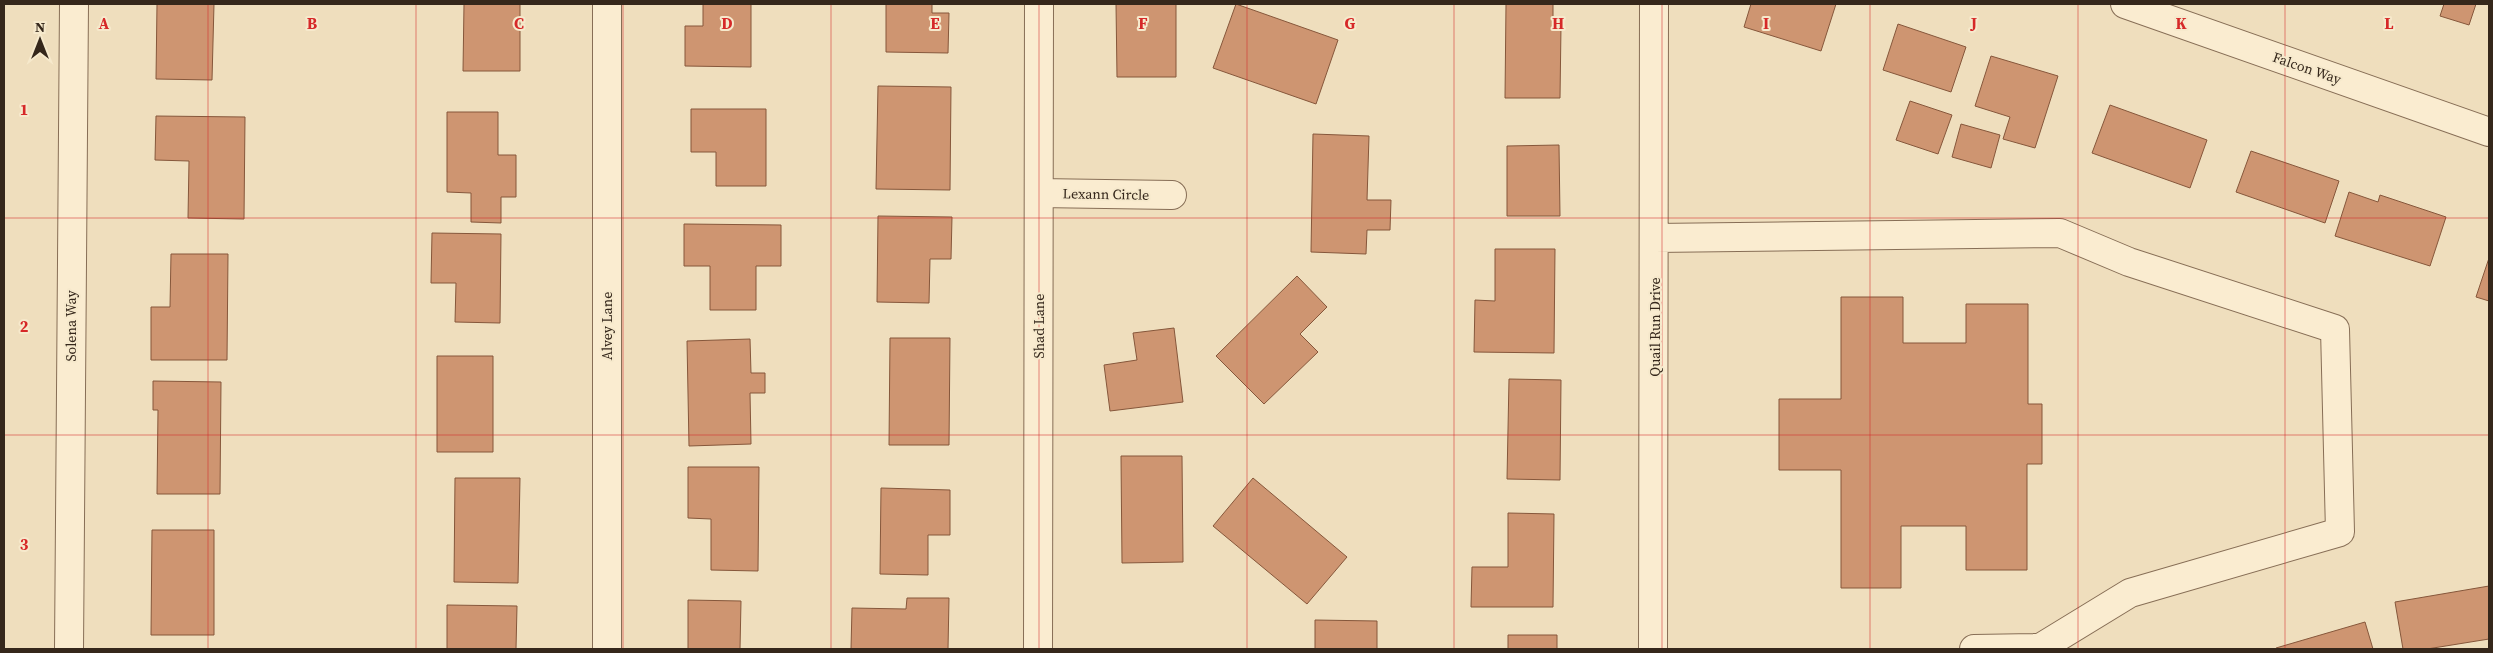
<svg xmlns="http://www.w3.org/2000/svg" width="2493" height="653" viewBox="0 0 2493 653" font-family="'Source Serif 4',serif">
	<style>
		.building { fill: #ce9571; stroke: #86573b }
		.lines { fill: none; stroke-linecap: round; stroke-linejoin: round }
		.minor-casing { stroke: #876e56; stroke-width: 30 }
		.minor { stroke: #faecd0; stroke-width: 28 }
		.grid { fill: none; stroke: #d62828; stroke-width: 1; stroke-opacity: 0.55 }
		.labels { text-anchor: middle; stroke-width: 4; stroke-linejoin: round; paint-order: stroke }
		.street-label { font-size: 14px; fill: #35271b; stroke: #f6e9cc }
		.grid-label { font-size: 16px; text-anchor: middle; font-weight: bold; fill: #d62828; stroke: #f6e9cc; stroke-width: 4; stroke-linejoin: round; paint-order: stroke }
	</style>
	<rect width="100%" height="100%" fill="#efdebd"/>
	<path class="building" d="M157 4H214L212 80 156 79Z
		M464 4H520V71H463Z
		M703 4H751V67L685 66V26H703Z
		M886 4H932V13H949L948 53 886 52Z
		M1116 4H1176V77H1117Z
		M1236 4 1338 40 1316 104 1213 68Z
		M1506 4H1553V26H1561L1560 98H1505Z
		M1751 4H1836L1821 51 1744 27Z
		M2444 4H2476L2469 25 2440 16Z
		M1898 24 1966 47 1951 92 1883 70Z
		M1991 56 2058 76 2035 148 2003 139 2010 117 1975 106Z
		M878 86 951 87 950 190 876 189Z
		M1910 101 1952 115 1938 154 1896 140Z
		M2110 105 2207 140 2190 188 2092 153Z
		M691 109H766V186H716V152H691Z
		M447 112H498V155H516V197H501V223L471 222V193L447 192Z
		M156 116 245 117 244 219 188 218 189 161 155 160Z
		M1961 124 2000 135 1991 168 1952 157Z
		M1313 134 1369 136 1367 200H1391L1390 230H1367L1366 254 1311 252Z
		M1559 145 1560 216H1507V146Z
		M2251 151 2339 181 2325 223 2236 192Z
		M2349 192 2378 202 2380 195 2446 217 2430 266 2335 236Z
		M878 216 952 217 951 259H930L929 303 877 302Z
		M684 224 781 225V266H756V310H710V266H684Z
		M432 233 501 234 500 323 455 322 456 283H431Z
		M1495 249H1555L1554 353 1474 352 1475 300 1495 301Z
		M171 254H228L227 360H151V307H170Z
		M2489 258V301L2476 297Z
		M1297 276 1327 307 1300 334 1318 352 1264 404 1216 356Z
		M1841 297H1903V343H1966V304H2028V404H2042V464H2027V570H1966V526H1901V588H1841V470H1779V399H1841Z
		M1174 328 1183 402 1110 411 1104 365 1137 360 1133 333Z
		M890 338H950L949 445H889Z
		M750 339 751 373H765V393H750L751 444 689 446 687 341Z
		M437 356H493V452H437Z
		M1509 379 1561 380 1560 480 1507 479Z
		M153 381 221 382 220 494H157L158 410H153Z
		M1121 456H1182L1183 562 1122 563Z
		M688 467H759L758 571 711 570V519L688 518Z
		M455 478H520L518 583 454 582Z
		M1253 478 1347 557 1307 604 1213 526Z
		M881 488 950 490V535H928V575L880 574Z
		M1508 513 1554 514 1553 607H1471L1472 567H1508Z
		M152 530H214V635H151Z
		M2489 586V639L2427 649H2403L2395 602Z
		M907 598H949L948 649H851L852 608 906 609Z
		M688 600 741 601 740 649H688Z
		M447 605 517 606 516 649H447Z
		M1315 620 1377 621V649H1315Z
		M2365 622 2373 649H2276V648Z
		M1508 635H1557V649H1508Z"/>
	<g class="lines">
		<g class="minor-casing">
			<path id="minor" d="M2125 4 2489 132
				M1039 193 1172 195
				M1655 238 2060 233 2129 262 2335 329 2340 532 2130 593 2040 648 1974 649
				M69 649 74 4
				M607 649V4
				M1038 649 1039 4
				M1653 649 1654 4"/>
		</g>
		<use href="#minor" class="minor"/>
	</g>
	<path class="grid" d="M208 4V649M416 4V649M623 4V649M831 4V649M1039 4V649M1247 4V649M1454 4V649M1662 4V649M1870 4V649M2078 4V649M2285 4V649M4 218H2489M4 435H2489"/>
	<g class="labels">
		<g class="street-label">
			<text transform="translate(2307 68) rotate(19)" y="5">Falcon Way</text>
			<text transform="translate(1106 194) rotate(1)" y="5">Lexann Circle</text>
			<text transform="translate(71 326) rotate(-90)" y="5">Solena Way</text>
			<text transform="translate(607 326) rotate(-90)" y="5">Alvey Lane</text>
			<text transform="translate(1039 326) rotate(-90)" y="5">Shad Lane</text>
			<text transform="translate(1655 327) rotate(-90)" y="5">Quail Run Drive</text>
		</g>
	</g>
	<g class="grid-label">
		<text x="104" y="29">A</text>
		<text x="312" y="29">B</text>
		<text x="519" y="29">C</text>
		<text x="727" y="29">D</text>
		<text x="935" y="29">E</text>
		<text x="1143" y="29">F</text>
		<text x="1350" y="29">G</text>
		<text x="1558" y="29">H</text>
		<text x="1766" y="29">I</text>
		<text x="1974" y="29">J</text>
		<text x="2181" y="29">K</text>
		<text x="2389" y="29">L</text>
		<text x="24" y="115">1</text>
		<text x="24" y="332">2</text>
		<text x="24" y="550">3</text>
	</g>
	<rect width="2493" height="653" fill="none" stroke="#35271b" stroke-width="10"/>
	<g transform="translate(40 40)" stroke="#f6e9cc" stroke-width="4" paint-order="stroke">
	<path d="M0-4L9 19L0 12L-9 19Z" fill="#35271b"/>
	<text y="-8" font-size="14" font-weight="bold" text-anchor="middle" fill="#35271b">N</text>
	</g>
</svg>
